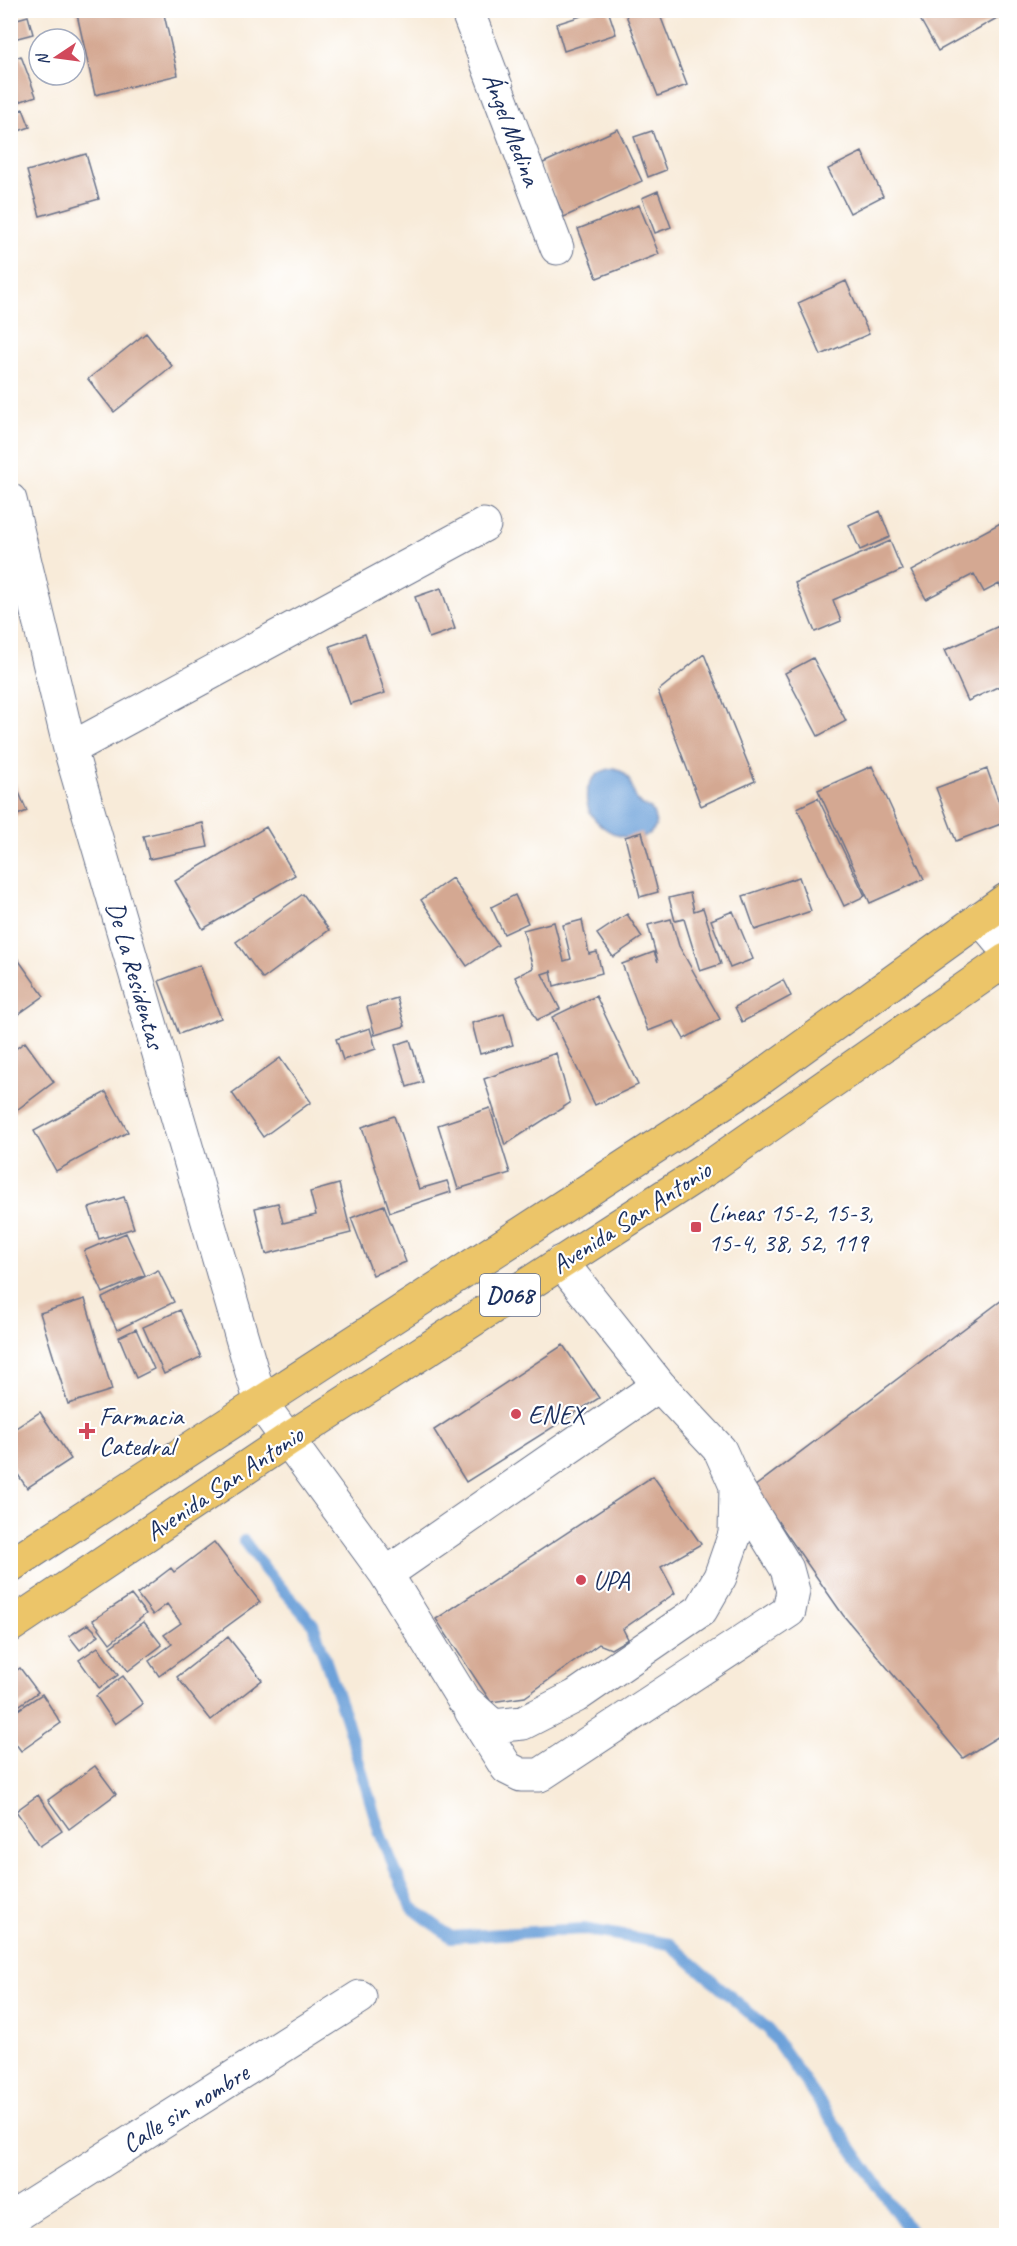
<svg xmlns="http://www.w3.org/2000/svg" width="1017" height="2246" viewBox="0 0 1017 2246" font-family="Caveat,sans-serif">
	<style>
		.water { fill: #6da1d9; stroke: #44689c; stroke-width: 1.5 }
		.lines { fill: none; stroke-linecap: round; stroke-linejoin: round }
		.stream { stroke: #6da1d9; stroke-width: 12 }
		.building { fill: #d4a892 }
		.minor-casing { stroke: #687189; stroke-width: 35 }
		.major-casing { stroke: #687189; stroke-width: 35 }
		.minor { stroke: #fff; stroke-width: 33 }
		.major { stroke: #ecc569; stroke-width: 33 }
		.poi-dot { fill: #d1495b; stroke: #fff; stroke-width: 2 }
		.labels { text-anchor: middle; stroke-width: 4.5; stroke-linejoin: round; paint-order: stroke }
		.shield { fill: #fff; stroke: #5f6d8e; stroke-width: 1.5 }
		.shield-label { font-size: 24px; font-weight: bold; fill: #1b2f5e }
		.street-label { font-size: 26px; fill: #1b2f5e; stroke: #fff }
		.poi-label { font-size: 26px; fill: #1b2f5e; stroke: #fff; text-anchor: start }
	</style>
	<rect width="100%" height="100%" fill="#fff"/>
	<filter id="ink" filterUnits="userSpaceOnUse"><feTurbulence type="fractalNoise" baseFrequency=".0167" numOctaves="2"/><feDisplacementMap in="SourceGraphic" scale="12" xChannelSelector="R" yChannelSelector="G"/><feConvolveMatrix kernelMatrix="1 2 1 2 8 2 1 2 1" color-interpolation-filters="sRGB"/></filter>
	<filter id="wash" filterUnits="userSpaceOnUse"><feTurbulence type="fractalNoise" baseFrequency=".008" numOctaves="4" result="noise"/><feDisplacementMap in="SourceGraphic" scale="24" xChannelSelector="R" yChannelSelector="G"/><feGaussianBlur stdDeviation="1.35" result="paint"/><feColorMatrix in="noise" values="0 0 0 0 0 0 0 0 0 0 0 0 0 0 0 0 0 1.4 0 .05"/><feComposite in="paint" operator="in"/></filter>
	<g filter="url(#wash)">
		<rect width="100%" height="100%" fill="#f8ebd9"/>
		<path class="water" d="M615 768C635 777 629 787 637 800 646 812 653 799 656 826 640 853 594 830 588 807 582 786 595 770 615 768Z"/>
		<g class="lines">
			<path class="stream" d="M244 1541 266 1571 313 1624 346 1719 380 1834 411 1907 451 1937 583 1929 670 1944 769 2030 913 2236"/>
		</g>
		<g id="blocks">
			<path class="building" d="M76 10H163L178 75 95 95Z
				M600 10H608L616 34 564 51 556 24Z
				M624 10H658L687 85 658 96Z
				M915 10H1006V13L938 51Z
				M28 16 33 34 10 40V21Z
				M21 56 36 96 10 105V60Z
				M23 109 30 127 10 134V114Z
				M618 129 642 181 564 217 541 164Z
				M652 131 666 170 648 177 634 137Z
				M862 152 883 196 850 213 828 169Z
				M86 154 99 199 40 216 27 171Z
				M658 191 671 227 655 233 642 198Z
				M639 205 659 254 597 278 578 229Z
				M846 281 869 334 821 355 798 303Z
				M146 333 172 366 114 412 88 379Z
				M880 511 890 537 860 550 849 525Z
				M1006 520V597L999 584 984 592 974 574 926 599 911 571Z
				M890 541 902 570 833 600 841 621 815 632 795 583Z
				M441 588 455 629 429 638 415 597Z
				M999 626 1006 641V683L968 701 945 650Z
				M365 634 385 693 350 704 330 646Z
				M704 654 755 781 701 806 658 691Z
				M813 658 846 721 818 736 785 673Z
				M872 766 924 879 870 903 818 790Z
				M987 769 1006 822 956 841 936 788Z
				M10 772 27 811 10 818Z
				M818 798 865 896 844 906 797 808Z
				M203 823 208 847 149 859 143 836Z
				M266 827 295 875 203 929 175 881Z
				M642 832 658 892 640 897 625 837Z
				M799 877 811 911 755 930 743 896Z
				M452 878 498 945 467 966 421 900Z
				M690 893 694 911 703 908 721 964 700 971 684 919 675 921 669 898Z
				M303 894 329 930 263 979 236 942Z
				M515 895 528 923 504 934 491 907Z
				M733 911 753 959 730 968 711 920Z
				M627 914 642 937 613 957 597 934Z
				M671 919 679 946 720 1019 684 1039 674 1021 648 1031 622 964 654 952 658 962 648 925Z
				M582 920 589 954 597 952 602 973 554 986 551 971 542 974 560 1009 537 1020 515 977 533 968 523 930 554 922 564 961 571 959 563 925Z
				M10 948 44 996 10 1020Z
				M200 965 221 1018 179 1034 159 981Z
				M783 980 791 996 742 1022 735 1007Z
				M596 996 638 1085 595 1105 552 1017Z
				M397 998 405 1026 375 1035 367 1007Z
				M504 1014 513 1045 480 1054 472 1023Z
				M370 1028 376 1049 343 1060 336 1039Z
				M410 1040 423 1082 407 1087 395 1045Z
				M25 1042 54 1082 10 1115V1053Z
				M556 1053 570 1103 505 1145 484 1079Z
				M280 1058 311 1102 263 1137 232 1093Z
				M106 1092 128 1132 56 1171 34 1131Z
				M490 1108 510 1173 458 1189 438 1125Z
				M394 1116 419 1189 447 1181 451 1192 390 1212 362 1127Z
				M339 1184 351 1233 266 1254 255 1208 278 1203 283 1223 316 1215 310 1192Z
				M124 1197 134 1228 99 1239 89 1208Z
				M384 1205 406 1262 373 1275 351 1218Z
				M126 1233 145 1275 103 1293 84 1251Z
				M158 1270 174 1302 117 1330 102 1298Z
				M1006 1297V1732L963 1758 843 1615 754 1487Z
				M85 1299 112 1390 68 1404 40 1313Z
				M180 1310 201 1357 164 1374 143 1327Z
				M136 1329 154 1369 136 1378 119 1337Z
				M563 1345 599 1398 466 1482 434 1430Z
				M40 1412 71 1459 27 1488 10 1463V1432Z
				M653 1476 701 1544 661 1567 675 1593 623 1629 628 1639 611 1649 599 1644 525 1697 491 1702 436 1619Z
				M214 1542 260 1602 159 1676 149 1661 172 1644 164 1635 181 1623 167 1604 153 1615 137 1594 171 1568 174 1572Z
				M131 1595 146 1614 110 1643 93 1620Z
				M144 1622 162 1645 128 1671 110 1647Z
				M88 1624 99 1635 80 1650 69 1636Z
				M228 1637 262 1680 211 1720 177 1677Z
				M98 1647 118 1675 99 1688 79 1660Z
				M20 1668 38 1692 10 1712V1675Z
				M123 1676 143 1704 115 1724 96 1696Z
				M42 1694 61 1723 21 1751 10 1736V1715Z
				M95 1766 116 1794 69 1829 48 1800Z
				M38 1795 62 1831 40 1846 16 1811Z"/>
		</g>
	</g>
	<g filter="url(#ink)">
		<use href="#blocks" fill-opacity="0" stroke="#687189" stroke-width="1.5"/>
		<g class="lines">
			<g class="minor-casing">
				<path id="minor" d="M467 10 557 248
					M10 500 70 749 261 1403 386 1574 659 1385 561 1262
					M70 749 484 525
					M980 918 1006 948
					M386 1574 463 1699 493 1726 523 1723 576 1696 701 1610 720 1577 735 1534 736 1486 720 1450 659 1385
					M471 1711 507 1768 521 1775H540L789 1611 793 1591 787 1569 736 1486
					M10 2219 360 1997"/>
			</g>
			<g class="major-casing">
				<path id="major" d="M10 1566 750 1085 1006 900
					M10 1626 287 1440 711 1166 1006 960"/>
			</g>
			<use href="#minor" class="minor"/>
			<use href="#major" class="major"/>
		</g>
	</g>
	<g class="poi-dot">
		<rect x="690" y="1221" width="12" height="12" rx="3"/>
		<circle cx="516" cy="1414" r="6"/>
		<path d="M84 1422h6v6h6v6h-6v6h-6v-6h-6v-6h6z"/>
		<circle cx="581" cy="1580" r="6"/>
	</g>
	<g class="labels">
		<rect class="shield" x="480" y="1274" width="60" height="42" rx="4.5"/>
		<g class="shield-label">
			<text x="510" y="1303">D068</text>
		</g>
		<g class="street-label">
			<text transform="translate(512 129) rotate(69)" y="9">Ángel Medina</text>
			<text transform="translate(136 975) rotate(74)" y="9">De La Residentas</text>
			<text transform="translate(631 1217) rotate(-33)" y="9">Avenida San Antonio</text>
			<text transform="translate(224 1483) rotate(-34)" y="9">Avenida San Antonio</text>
			<text transform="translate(185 2108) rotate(-32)" y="9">Calle sin nombre</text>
		</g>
		<g class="poi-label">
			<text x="708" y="1221">Líneas 15-2, 15-3,<tspan x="708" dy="30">15-4, 38, 52, 119</tspan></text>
			<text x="528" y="1423">ENEX</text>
			<text x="99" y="1425">Farmacia<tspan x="99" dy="30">Catedral</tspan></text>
			<text x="593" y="1589">UPA</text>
		</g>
	</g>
	<rect width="1017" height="2246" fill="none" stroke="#fff" stroke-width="36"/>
	<g transform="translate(57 57) rotate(257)"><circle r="28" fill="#ffffff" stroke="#a4acbf" stroke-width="1.5"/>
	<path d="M0-4.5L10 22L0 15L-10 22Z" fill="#d1495b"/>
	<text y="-9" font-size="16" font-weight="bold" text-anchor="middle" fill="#1b2f5e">N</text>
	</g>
</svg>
